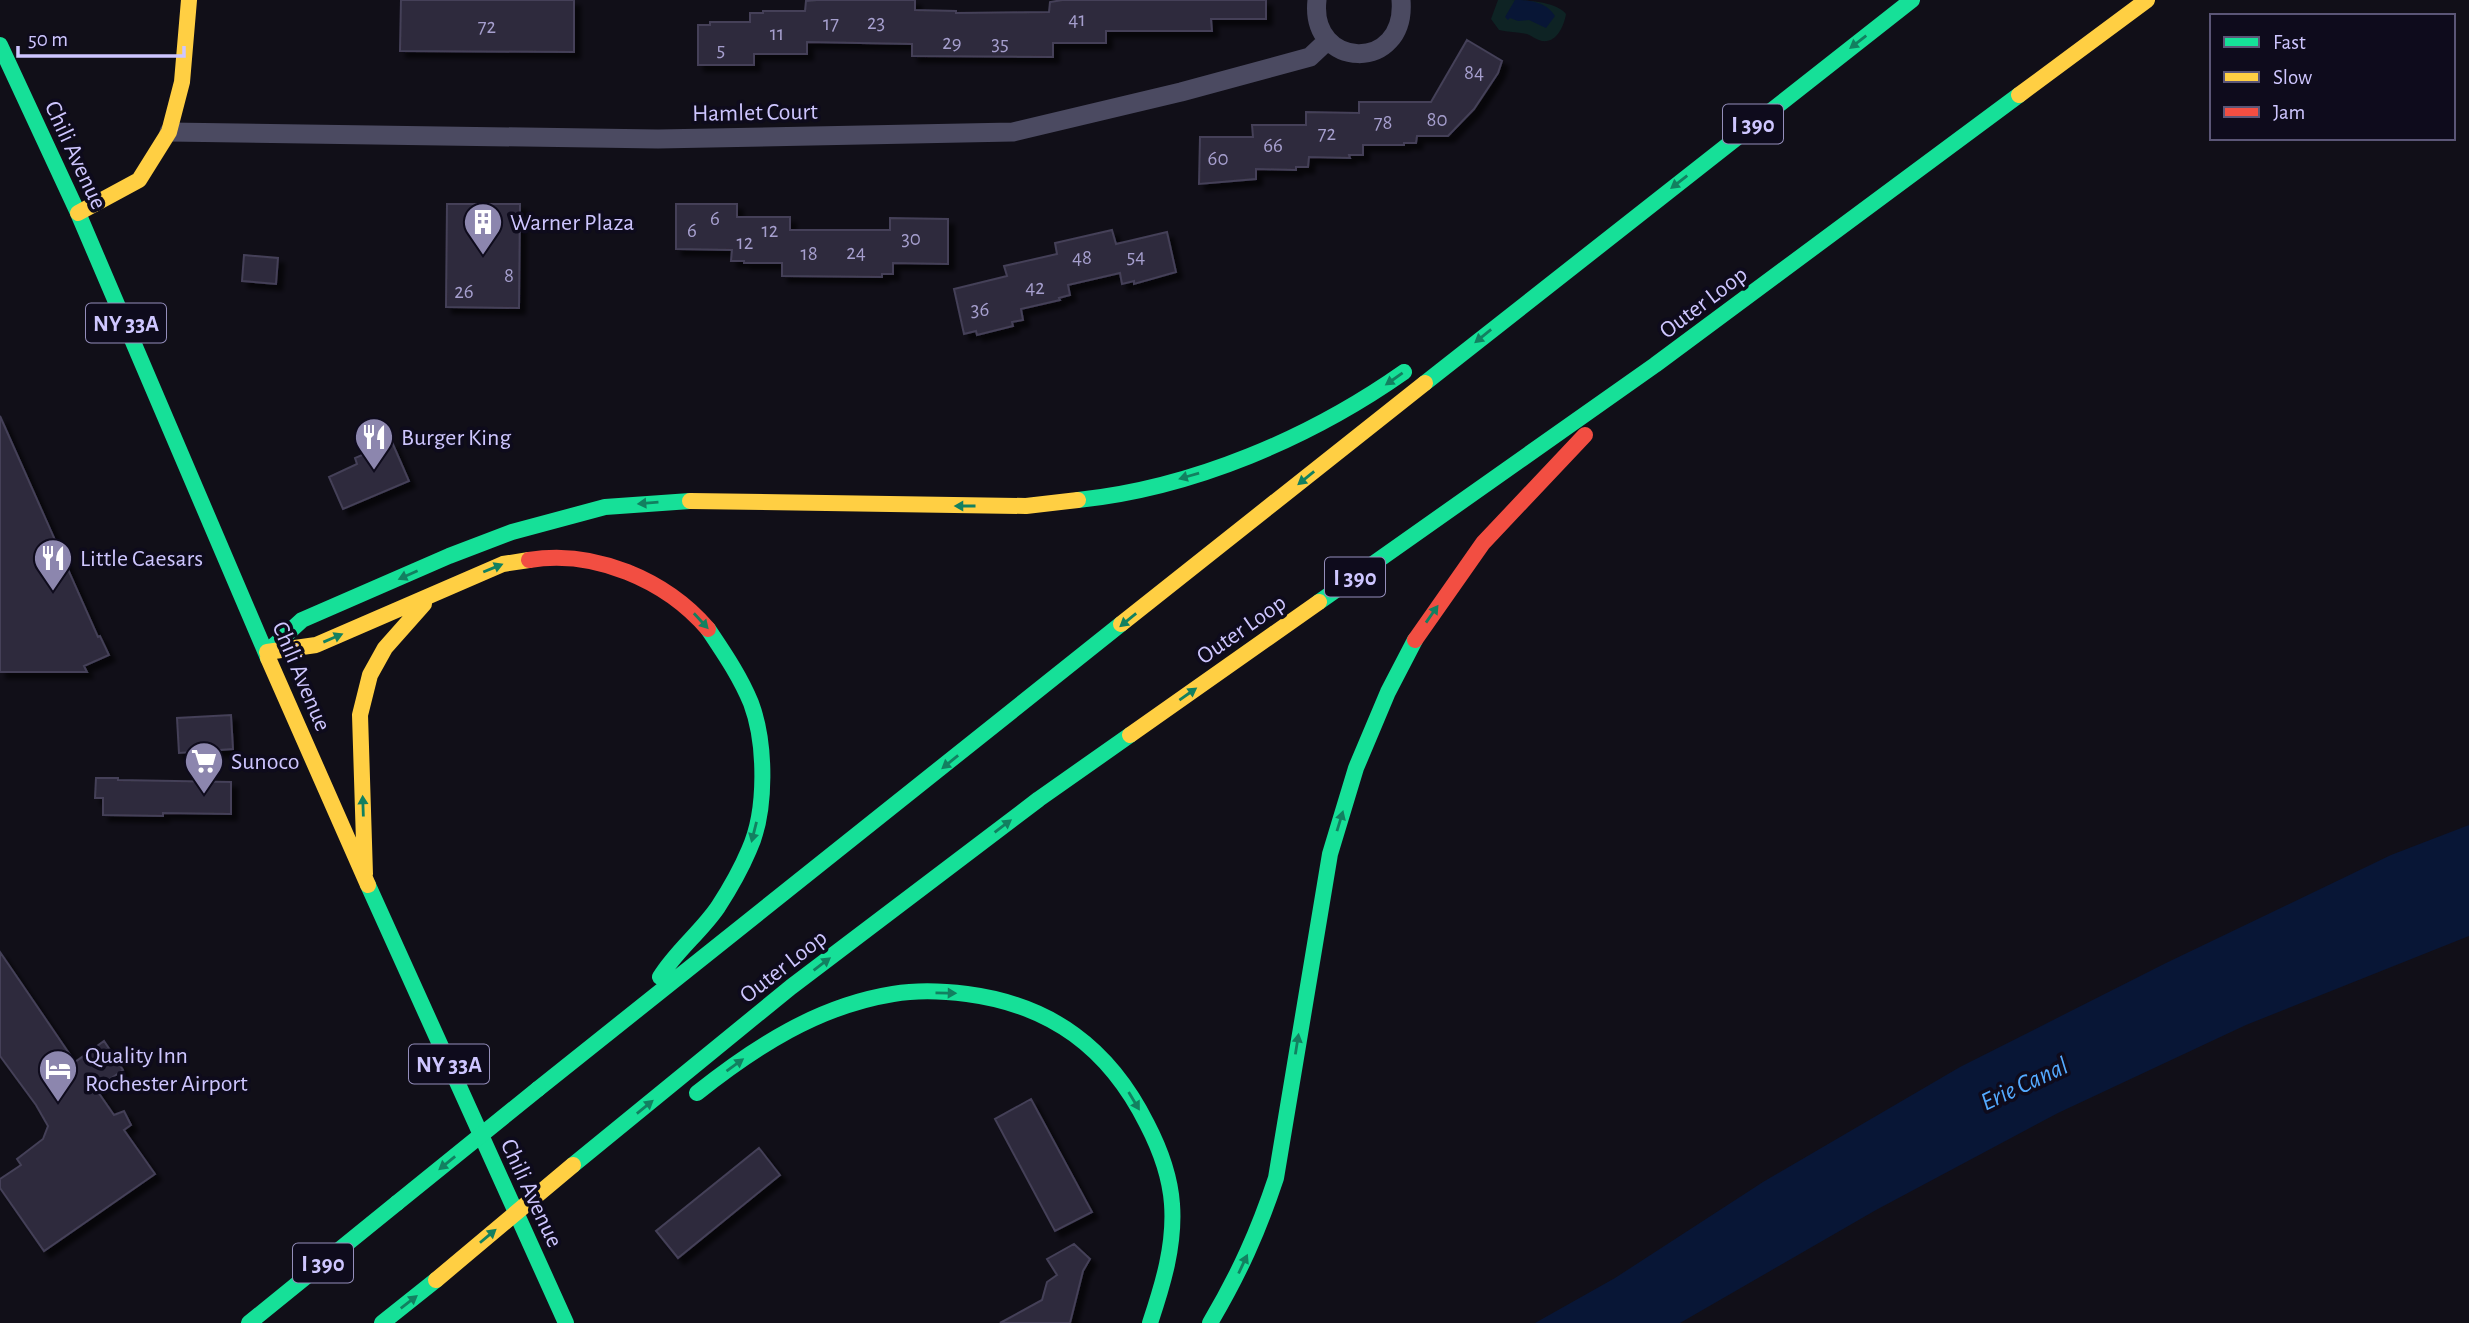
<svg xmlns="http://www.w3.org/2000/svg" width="2469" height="1323" viewBox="0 0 2469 1323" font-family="'Alegreya Sans',sans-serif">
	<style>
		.green { fill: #0e2324 }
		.water { fill: #081636 }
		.building { fill: #2f2b3c; stroke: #444058; stroke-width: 2; filter: url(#shadow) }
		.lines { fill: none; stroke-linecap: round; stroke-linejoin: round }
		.street { stroke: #4b4a61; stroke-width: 19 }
		.fast { stroke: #16e098; stroke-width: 16 }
		.slow { stroke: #ffcf43; stroke-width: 16 }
		.jam { stroke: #f24e42; stroke-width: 16 }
		.fast-bridge { stroke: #16e098; stroke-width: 16 }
		.slow-bridge { stroke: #ffcf43; stroke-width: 16 }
		.oneway { fill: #128060 }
		.labels { text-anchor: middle; stroke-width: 7; stroke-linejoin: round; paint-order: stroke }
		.number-label { font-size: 21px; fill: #a69fce }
		.shield { fill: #0e0b1c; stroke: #948ebb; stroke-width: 2 }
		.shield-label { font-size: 23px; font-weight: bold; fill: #cec6ff }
		.street-label { font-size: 24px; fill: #cec6ff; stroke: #0e0b1c }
		.poi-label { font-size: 24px; fill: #cec6ff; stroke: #0e0b1c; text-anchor: start }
		.water-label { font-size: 26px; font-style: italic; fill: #54aaff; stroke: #0e0b1c }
	</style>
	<defs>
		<filter id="shadow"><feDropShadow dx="6" dy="6" stdDeviation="2" flood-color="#0009"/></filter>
	</defs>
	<rect width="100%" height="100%" fill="#110f18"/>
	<path class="green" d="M1498 0C1519 0 1555 0 1566 14 1564 26 1557 43 1542 41 1537 40 1532 36 1527 34 1518 32 1508 32 1499 30L1491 19Z"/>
	<path class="water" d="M1515 0C1531 0 1546 2 1555 16L1546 28 1529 20 1518 21 1510 18 1508 20 1505 17Z
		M2469 825V936L2246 1025 2058 1113 1876 1210 1680 1323H1535L1615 1278 1763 1182 1960 1067 2166 963 2391 855Z"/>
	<path class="building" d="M401 0H574V52L400 51Z
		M817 0H915V10L956 11V13L1049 12 1050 2 1062 0H1266V19H1211L1212 31H1106V43H1053V57L912 56V44L807 42V54H754V65H698V25H710V22H750V13H763V11H805L806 1Z
		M1467 40 1502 61 1498 73 1474 109 1448 136H1417L1416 143H1404V145H1363V155H1349L1350 158 1309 157 1308 167H1296V170L1256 169V179L1199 184 1200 137H1253L1252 125H1306V112L1359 113V102H1431Z
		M447 204H520L519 308 446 307Z
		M676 204H737V217H790V230H890V218L948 219V264L893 263V274H882V277L782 276V263H744V261H731L732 250 676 249Z
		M1112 230 1116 244 1167 232 1176 272 1134 284V281L1122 284 1120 273 1068 285 1070 295 1059 298 1060 300 1021 309 1023 320 1012 322 1013 326 977 335 976 331 964 334 954 289 1007 276 1004 266 1057 254 1055 243Z
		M244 255 278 258 276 284 242 281Z
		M0 416 98 637 100 636 109 655 84 666 87 672H0Z
		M392 442 409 481 343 509 329 477 357 464 355 458Z
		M231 715 233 749 179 753 177 718Z
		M96 778H118V780L231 782V814L163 813V816L103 815V798H95Z
		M0 952 75 1062 104 1041 116 1059 123 1070 96 1089 114 1115 124 1111 131 1125 124 1130 155 1174 44 1251 0 1188V1179L21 1165 17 1159 43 1139 48 1126 36 1105 0 1056Z
		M1031 1099 1092 1212 1055 1231 995 1119Z
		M759 1148 780 1175 678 1258 656 1231Z
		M1074 1244 1090 1259 1083 1271 1070 1323H1000L1042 1300 1047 1282 1057 1275 1047 1259Z"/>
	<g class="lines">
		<path class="street" d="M1317 0C1309 70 1407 73 1401 0
			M169 132 658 139 1013 132 1181 92 1310 57 1327 41"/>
		<path class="fast" d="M0 45 78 213 268 658
			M1425 383 1912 0
			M1078 500C1193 488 1310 438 1404 372
			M1319 602 1655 365 2019 95
			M267 652 302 620 449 556 512 532 605 507 690 501
			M368 885 566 1323
			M660 977C676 951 701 932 718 907 729 890 741 869 749 850 767 811 766 743 751 703 740 676 724 653 708 629
			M538 1089 1121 624
			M697 1093C755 1047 818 1006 893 994 917 990 943 991 967 994 1051 1005 1109 1048 1147 1124 1160 1149 1170 1176 1172 1204 1175 1245 1163 1284 1150 1323
			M573 1165 791 987 1039 799 1130 735
			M249 1323 397 1203
			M382 1323 436 1280
			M1210 1323C1239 1274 1258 1232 1276 1178L1330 854 1356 768 1388 692 1415 640"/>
		<path class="slow" d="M2019 95 2147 0
			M78 213 139 180 169 132 182 82 189 0
			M690 501 1026 506 1078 500
			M1121 624 1425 383
			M267 652 316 645 503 564 529 560
			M268 658 368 885
			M1130 735 1319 602
			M365 874 360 715 370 675 385 648 424 604"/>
		<path class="jam" d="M529 560C594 549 666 580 708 629
			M1415 640 1483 543 1585 435"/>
		<path class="fast-bridge" d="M397 1203 538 1089"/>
		<path class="slow-bridge" d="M436 1280 573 1165"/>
	</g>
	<defs><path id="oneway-solid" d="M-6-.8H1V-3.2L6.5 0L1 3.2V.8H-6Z" transform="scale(1.75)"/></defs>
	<g class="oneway">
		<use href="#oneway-solid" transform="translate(1858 42) rotate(142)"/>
		<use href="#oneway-solid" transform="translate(1679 182) rotate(142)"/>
		<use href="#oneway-solid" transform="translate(1483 336) rotate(141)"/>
		<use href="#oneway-solid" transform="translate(1394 379) rotate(145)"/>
		<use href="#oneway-solid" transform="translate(1189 476) rotate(164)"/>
		<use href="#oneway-solid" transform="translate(1306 478) rotate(141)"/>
		<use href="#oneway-solid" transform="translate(648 503) rotate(175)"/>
		<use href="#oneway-solid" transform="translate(965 506) rotate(-180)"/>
		<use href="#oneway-solid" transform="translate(493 568) rotate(-22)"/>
		<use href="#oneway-solid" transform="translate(408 575) rotate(156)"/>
		<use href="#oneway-solid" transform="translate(1432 614) rotate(-55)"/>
		<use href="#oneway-solid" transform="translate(1128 620) rotate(141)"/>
		<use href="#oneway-solid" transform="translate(701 621) rotate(47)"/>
		<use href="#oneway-solid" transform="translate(333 638) rotate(-23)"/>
		<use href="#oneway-solid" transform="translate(1188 694) rotate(-35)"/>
		<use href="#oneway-solid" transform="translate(950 762) rotate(141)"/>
		<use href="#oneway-solid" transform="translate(363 806) rotate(-92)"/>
		<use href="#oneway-solid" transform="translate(1340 821) rotate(-73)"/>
		<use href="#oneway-solid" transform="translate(1003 826) rotate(-37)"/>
		<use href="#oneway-solid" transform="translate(754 832) rotate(104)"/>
		<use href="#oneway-solid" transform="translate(822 964) rotate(-37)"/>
		<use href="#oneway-solid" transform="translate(946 993) rotate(1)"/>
		<use href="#oneway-solid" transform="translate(1297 1044) rotate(-81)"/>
		<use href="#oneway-solid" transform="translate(735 1065) rotate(-36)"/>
		<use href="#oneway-solid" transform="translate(1134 1101) rotate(59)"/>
		<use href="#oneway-solid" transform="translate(645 1107) rotate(-39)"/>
		<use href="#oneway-solid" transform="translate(447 1163) rotate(141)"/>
		<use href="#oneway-solid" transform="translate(488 1236) rotate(-40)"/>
		<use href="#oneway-solid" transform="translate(1243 1264) rotate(-65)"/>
		<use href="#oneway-solid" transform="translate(409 1302) rotate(-38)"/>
	</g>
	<defs>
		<g id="building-pin" transform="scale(2.0125)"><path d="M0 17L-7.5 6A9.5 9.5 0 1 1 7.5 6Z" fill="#8c86ae" stroke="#0e0b1c"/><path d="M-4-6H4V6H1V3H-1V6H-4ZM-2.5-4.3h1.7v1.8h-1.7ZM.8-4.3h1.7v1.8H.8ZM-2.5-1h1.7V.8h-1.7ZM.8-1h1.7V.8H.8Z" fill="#fff"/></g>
		<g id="restaurant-pin" transform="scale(2.0125)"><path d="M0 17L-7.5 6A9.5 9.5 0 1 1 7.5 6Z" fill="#8c86ae" stroke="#0e0b1c"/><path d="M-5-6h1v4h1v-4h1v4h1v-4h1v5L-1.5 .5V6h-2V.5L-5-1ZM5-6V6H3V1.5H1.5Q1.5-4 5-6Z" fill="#fff"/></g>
		<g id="supermarket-pin" transform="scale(2.0125)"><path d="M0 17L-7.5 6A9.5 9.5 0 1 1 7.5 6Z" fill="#8c86ae" stroke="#0e0b1c"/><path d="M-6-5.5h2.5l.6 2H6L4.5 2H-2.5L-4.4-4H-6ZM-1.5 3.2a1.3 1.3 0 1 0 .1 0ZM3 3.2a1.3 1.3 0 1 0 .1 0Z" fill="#fff"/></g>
		<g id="hotel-pin" transform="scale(2.0125)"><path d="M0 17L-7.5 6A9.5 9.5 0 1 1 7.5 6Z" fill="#8c86ae" stroke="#0e0b1c"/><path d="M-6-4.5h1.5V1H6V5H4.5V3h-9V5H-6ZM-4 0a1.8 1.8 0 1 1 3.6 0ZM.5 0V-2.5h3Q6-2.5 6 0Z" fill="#fff"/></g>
	</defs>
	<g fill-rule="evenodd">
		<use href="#building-pin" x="483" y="222"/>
		<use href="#restaurant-pin" x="374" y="437"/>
		<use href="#restaurant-pin" x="53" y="558"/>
		<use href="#supermarket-pin" x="204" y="761"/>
		<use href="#hotel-pin" x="58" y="1069"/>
	</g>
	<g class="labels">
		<g class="number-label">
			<text x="1077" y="26">41</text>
			<text x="876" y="29">23</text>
			<text x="831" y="30">17</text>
			<text x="487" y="33">72</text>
			<text x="777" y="40">11</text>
			<text x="952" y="49">29</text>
			<text x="1000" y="50">35</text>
			<text x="721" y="56">5</text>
			<text x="1474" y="79">84</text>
			<text x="1437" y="126">80</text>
			<text x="1383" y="129">78</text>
			<text x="1327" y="140">72</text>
			<text x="1273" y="152">66</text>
			<text x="1218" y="165">60</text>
			<text x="715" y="225">6</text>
			<text x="692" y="237">6</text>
			<text x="770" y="237">12</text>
			<text x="911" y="245">30</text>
			<text x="745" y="249">12</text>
			<text x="856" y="259">24</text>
			<text x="809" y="260">18</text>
			<text x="1136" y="263">54</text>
			<text x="1082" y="264">48</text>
			<text x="509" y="282">8</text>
			<text x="1035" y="294">42</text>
			<text x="464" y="298">26</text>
			<text x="980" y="316">36</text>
		</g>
		<g class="shield">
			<rect x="1723" y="104.5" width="60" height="39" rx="5"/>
			<rect x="86" y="303.5" width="80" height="39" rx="5"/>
			<rect x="1325" y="557.5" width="60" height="39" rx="5"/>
			<rect x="409" y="1044.5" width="80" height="39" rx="5"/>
			<rect x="293" y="1243.5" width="60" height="39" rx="5"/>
		</g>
		<g class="shield-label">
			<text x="1753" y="132">I 390</text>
			<text x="126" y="331">NY 33A</text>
			<text x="1355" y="585">I 390</text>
			<text x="449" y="1072">NY 33A</text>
			<text x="323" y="1271">I 390</text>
		</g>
		<g class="street-label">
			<text transform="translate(755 112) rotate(-1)" y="8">Hamlet Court</text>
			<text transform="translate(76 155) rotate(65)" y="8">Chili Avenue</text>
			<text transform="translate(1703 302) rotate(-37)" y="8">Outer Loop</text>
			<text transform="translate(1241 629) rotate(-35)" y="8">Outer Loop</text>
			<text transform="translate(302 676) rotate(67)" y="8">Chili Avenue</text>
			<text transform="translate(783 966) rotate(-38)" y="8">Outer Loop</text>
			<text transform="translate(532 1193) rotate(65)" y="8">Chili Avenue</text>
		</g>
		<g class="poi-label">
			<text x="510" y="230">Warner Plaza</text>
			<text x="401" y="445">Burger King</text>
			<text x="80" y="566">Little Caesars</text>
			<text x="231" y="769">Sunoco</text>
			<text x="85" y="1063">Quality Inn<tspan x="85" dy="28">Rochester Airport</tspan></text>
		</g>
		<g class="water-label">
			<text transform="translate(2024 1083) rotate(-25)" y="9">Erie Canal</text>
		</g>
	</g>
	<rect x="2210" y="14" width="245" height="126" fill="#0e0b1c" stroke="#5b5677" stroke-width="2"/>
	<rect x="2224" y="37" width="35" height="10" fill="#16e098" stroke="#5b5677" stroke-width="2"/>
	<text x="2273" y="49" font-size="21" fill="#cec6ff">Fast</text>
	<rect x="2224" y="72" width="35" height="10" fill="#ffcf43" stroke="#5b5677" stroke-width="2"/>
	<text x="2273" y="84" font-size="21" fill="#cec6ff">Slow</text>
	<rect x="2224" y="107" width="35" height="10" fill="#f24e42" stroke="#5b5677" stroke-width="2"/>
	<text x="2273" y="119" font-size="21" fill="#cec6ff">Jam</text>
	<path d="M18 46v10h166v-10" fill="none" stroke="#cec6ff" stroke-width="3.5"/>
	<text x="28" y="46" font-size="21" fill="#cec6ff" stroke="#0e0b1c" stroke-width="5" paint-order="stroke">50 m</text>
</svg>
